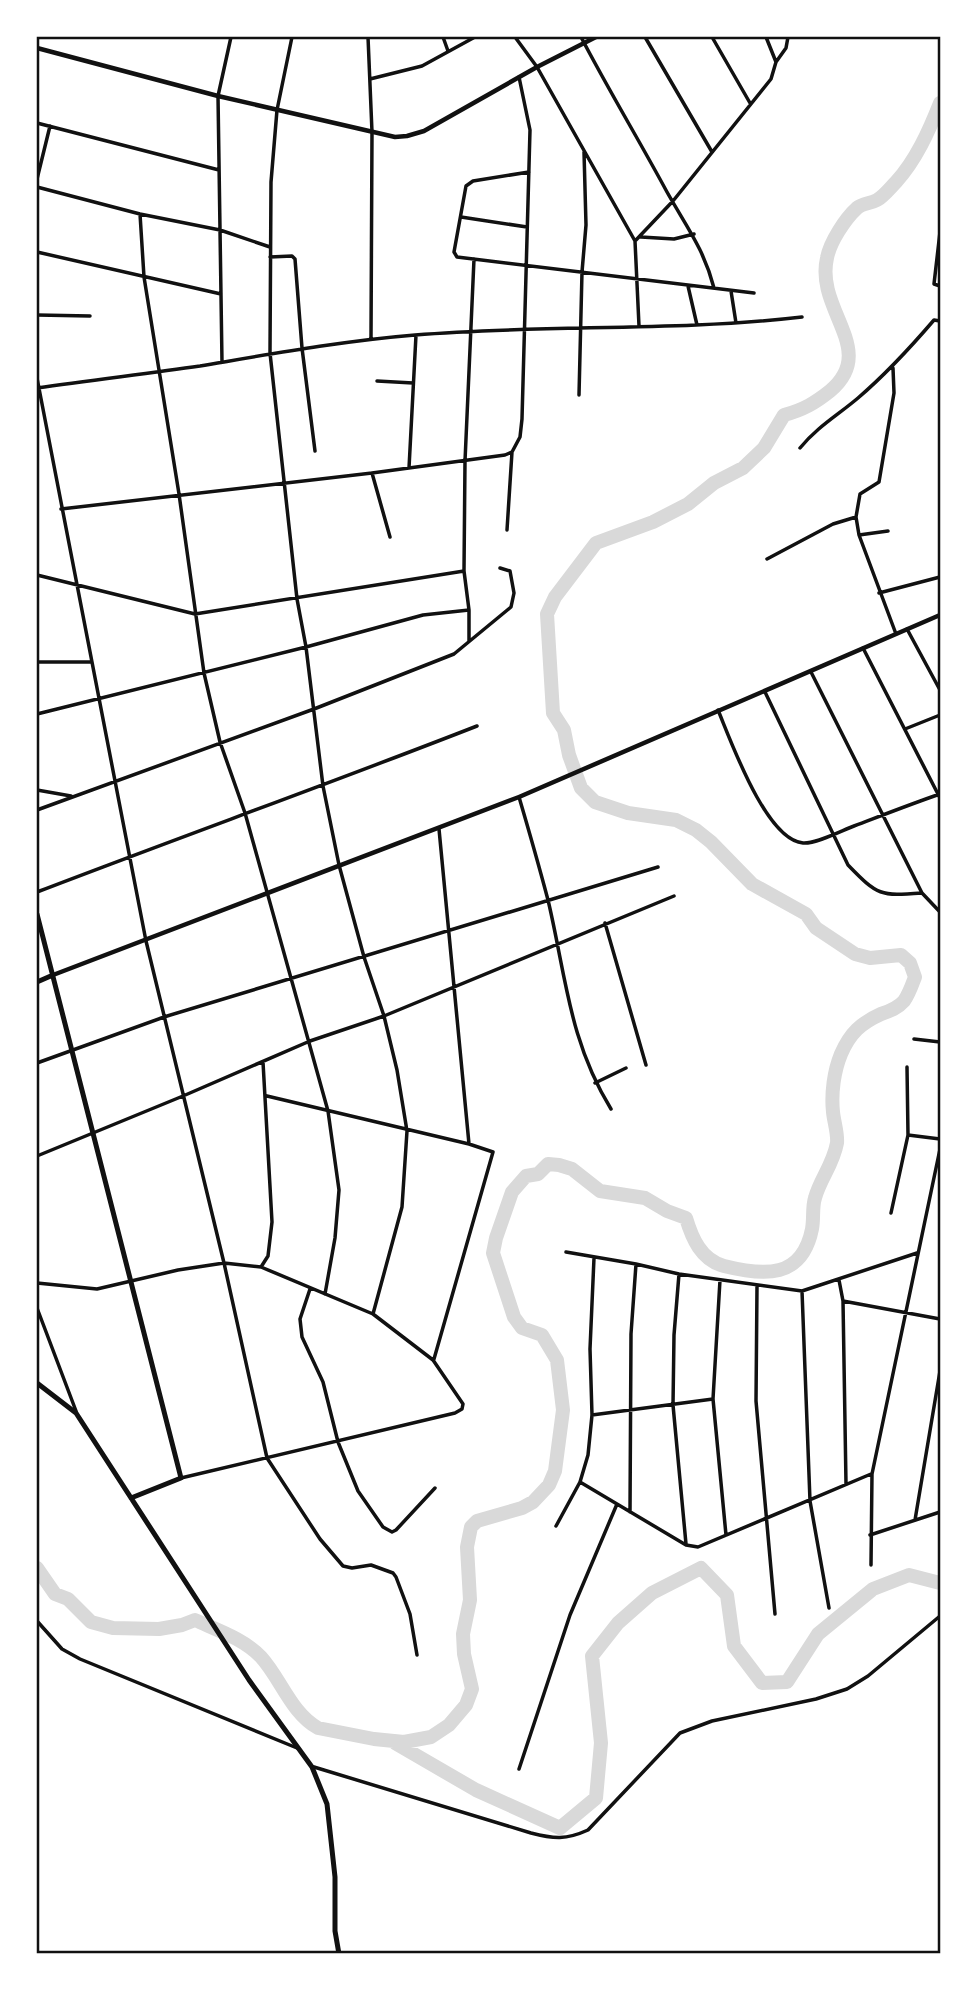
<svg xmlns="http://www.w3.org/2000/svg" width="977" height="1991" viewBox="0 0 977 1991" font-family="Raleway,sans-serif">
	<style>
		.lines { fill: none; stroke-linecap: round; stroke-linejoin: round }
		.river { stroke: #d9d9d9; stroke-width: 14 }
		.minor { stroke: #111; stroke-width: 3.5 }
		.tertiary { stroke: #111; stroke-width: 4.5 }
		.secondary { stroke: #111; stroke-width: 5 }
		.neatline { fill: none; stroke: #111; stroke-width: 2.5 }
	</style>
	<rect width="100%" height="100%" fill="#fff"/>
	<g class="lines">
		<path class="river" d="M37 1568 55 1594 68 1599 91 1622 113 1628 159 1629 182 1625 195 1620C217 1630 244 1639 261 1657 281 1679 291 1713 318 1728L374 1739 404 1742 431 1737 449 1725 466 1705 472 1689 464 1654 463 1634 470 1600 467 1547 471 1527 477 1521 522 1508 533 1502 549 1485 555 1471 563 1410 557 1360 542 1335 522 1328 514 1317 493 1253 496 1238 512 1192 526 1176 538 1174 548 1164 559 1165 572 1169 600 1191 645 1198 667 1211 686 1218C692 1238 701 1260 724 1266 764 1276 802 1279 812 1229 814 1219 812 1207 815 1198 820 1179 833 1165 837 1143 838 1134 834 1122 833 1112 831 1093 834 1071 841 1054 850 1033 861 1023 881 1014 890 1011 898 1008 904 1001 909 994 912 985 915 977L910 963 901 955 870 958 855 954 816 928 806 914 752 884 711 842 696 830 676 820 628 813 595 802 581 788 569 755 564 730 553 713 547 614 555 597 596 543 653 522 688 504 714 483 743 468 764 448 784 415C803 410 815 403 830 391 879 350 815 310 827 258 830 242 845 219 857 208 863 203 870 204 877 200 884 196 890 188 896 182 916 160 929 131 940 103
			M395 1743 476 1790 560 1828 596 1798 601 1743 592 1656 618 1623 652 1593 701 1568 727 1595 734 1646 762 1683 787 1682 818 1634 873 1589 909 1575 940 1583"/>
		<path class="minor" d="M292 37 277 110 271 182 270 353 297 599 306 647 323 786 339 865 364 957 384 1016 397 1070 407 1131 402 1207 373 1314
			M368 37 372 132 371 339
			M443 37 448 51
			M515 37 537 67 635 241 639 326
			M581 37C608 89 639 140 667 192 686 226 704 249 714 288
			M645 37 712 152
			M712 37 750 103
			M766 37 776 62
			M370 79 422 66 475 37
			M37 123 219 170
			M529 172 473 181 466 186 454 252 457 257 754 293
			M37 179 50 126
			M37 187 140 214 220 230 270 247
			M140 214 144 277 179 494 204 673 220 742 245 813 328 1111 339 1190 335 1238 325 1294
			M461 217 527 227
			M940 232 934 284 940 286
			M641 237 674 239 694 234
			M636 240 673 201 771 79 776 62 786 48 788 37
			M37 252 221 294
			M270 257 292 256 295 259 302 348 315 451
			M688 286 697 325
			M731 291 736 323
			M37 315 90 316
			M222 362 218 96 231 37
			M893 368 894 393 879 482 860 494 856 517 859 535 896 634
			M37 378 146 941 224 1263 267 1458 320 1539 343 1566 352 1568 371 1565 393 1573 396 1577 410 1614 417 1655
			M377 381 413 383
			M37 388C91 380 145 374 200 366 271 354 342 341 415 335 544 324 673 332 802 317
			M579 395 582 272 586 225 584 152
			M800 448C817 427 838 415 858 398 886 374 910 348 934 320L940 321
			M409 468 416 335
			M372 473 390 537
			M61 509 372 473 505 455 512 452 520 437 522 419 530 130 519 77
			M507 530 512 452
			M859 535 888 531
			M767 559 833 524 856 517
			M37 575 195 614 464 571
			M879 593 940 577
			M907 629 940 690
			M469 641V610L464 571 465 461 474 259
			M863 648 940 798
			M37 662H92
			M811 672 922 893 940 912
			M765 692 848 865C878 896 880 896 922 893
			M718 710C731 741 766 840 803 843 816 844 841 831 854 826 883 815 911 804 940 794
			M37 714 306 647 423 615 469 610
			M905 729 940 715
			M37 790 71 796
			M519 797C529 831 539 866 548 900 566 976 569 1041 611 1109
			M37 810 314 709 454 654 511 607 514 593 510 571 500 568
			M439 829 469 1144
			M37 892C183 836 331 783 477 726
			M605 923 646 1065
			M914 1039 940 1042
			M37 1063 164 1017 658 867
			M595 1083 626 1068
			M267 1096 469 1144 493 1152 434 1359
			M908 1135 940 1139
			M37 1156 183 1096 310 1041 384 1016 674 896
			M891 1213 908 1135 907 1067
			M566 1252 636 1264 679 1274 802 1291 917 1253
			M261 1267 268 1256 272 1222 263 1062
			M679 1274 674 1335 673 1405 686 1544
			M720 1280 713 1399 726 1535
			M839 1280 843 1301 846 1484
			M37 1283 97 1289 178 1270 224 1263 261 1267 373 1314 433 1360 463 1404 462 1409 455 1413 181 1478
			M757 1286 756 1401 775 1614
			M310 1289 300 1319 302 1337 323 1382 338 1442 358 1491 383 1527 392 1532 396 1530 435 1488
			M802 1291 810 1501 829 1608
			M843 1301 940 1319
			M37 1308 76 1411
			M592 1415 713 1399
			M580 1482 686 1545 698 1547 871 1474
			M630 1512 631 1334 636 1264
			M915 1520 940 1371
			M556 1526 580 1482 588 1455 592 1415 590 1349 594 1258
			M870 1535 940 1512
			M871 1565 872 1474 940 1149
			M37 1621 62 1649 80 1659 297 1748
			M314 1767 531 1833C554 1839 566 1840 588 1830L680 1733 712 1721 816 1699 847 1689 868 1676 940 1616
			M519 1769 570 1615 617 1504"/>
		<path class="tertiary" d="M37 48 218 96 395 137 407 136 424 131 537 67 596 37
			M53 975 519 797 940 615"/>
		<path class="secondary" d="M37 914 181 1478 131 1498
			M37 982 53 975
			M37 1383 76 1413 249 1680 312 1767 327 1804 335 1877V1931L339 1954"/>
	</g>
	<rect width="977" height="1991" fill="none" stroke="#ffffff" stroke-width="77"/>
	<rect x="38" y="38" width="901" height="1914" class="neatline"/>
</svg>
